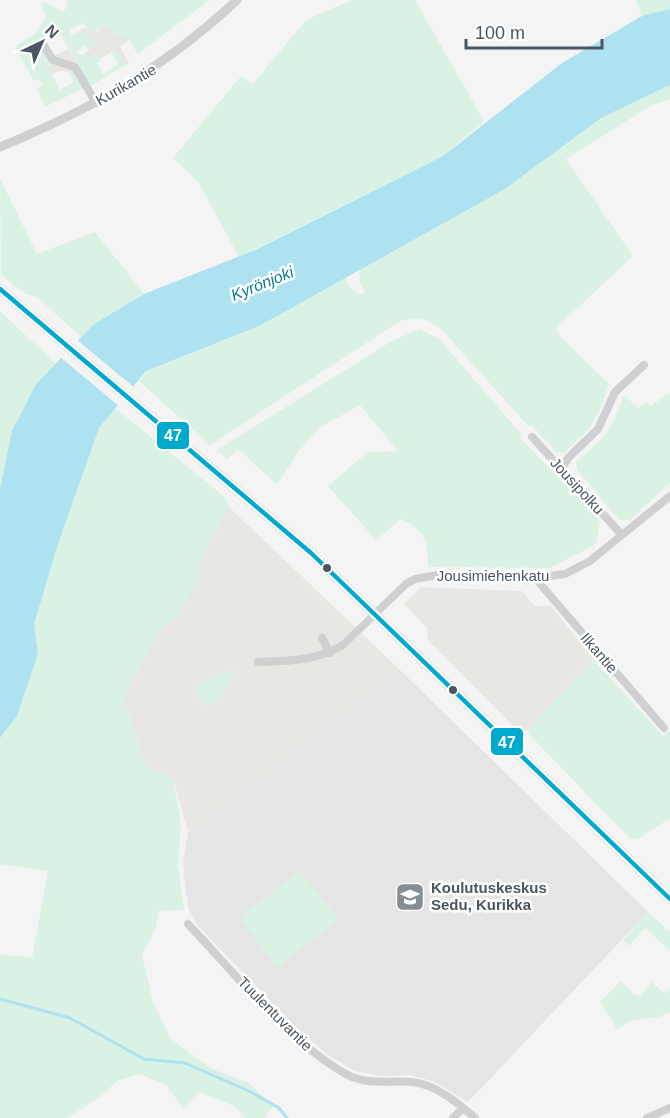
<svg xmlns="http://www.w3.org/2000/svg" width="670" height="1118" viewBox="0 0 670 1118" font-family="Arial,sans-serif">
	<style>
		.commercial { fill: #e8e7e3 }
		.education { fill: #e6e5e6 }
		.green { fill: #d9f2e3 }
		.sand { fill: #e7e6e1 }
		.water { fill: #aee2f0 }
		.pier { fill: #f4f4f4 }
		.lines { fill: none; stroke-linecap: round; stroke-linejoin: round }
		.stream { stroke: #aee2f0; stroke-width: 3 }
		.minor { stroke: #ced0d2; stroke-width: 8 }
		.tertiary { stroke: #ced0d2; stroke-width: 9 }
		.secondary { stroke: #ced0d4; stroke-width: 10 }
		.bus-1-casing { stroke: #fff; stroke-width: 9 }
		.bus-1 { stroke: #00a9ce; stroke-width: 4.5 }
		.bus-dot { fill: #4a5661; stroke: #fff; stroke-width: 2 }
		.labels { text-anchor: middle; stroke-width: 5; stroke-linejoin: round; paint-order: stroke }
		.street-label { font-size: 15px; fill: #4a5661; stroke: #fff }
		.poi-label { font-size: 15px; font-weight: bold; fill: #4a5661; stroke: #fff; text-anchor: start }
		.water-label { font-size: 16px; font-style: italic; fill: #0c7c9b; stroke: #fff }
		.line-badge { stroke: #fff; stroke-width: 2 }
		.badge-label { font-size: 16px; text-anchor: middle; font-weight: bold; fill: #fff }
	</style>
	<rect width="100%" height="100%" fill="#f4f4f4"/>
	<path class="commercial" d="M229 507 399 669 188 832 173 779 146 766 123 696Z
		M421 587 522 591 535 606H551L594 660 522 735 428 640 427 628 404 604Z"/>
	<path class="education" d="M399 669 648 912 468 1102 435 1082 411 1075 381 1076 355 1071 324 1052 293 1024 197 925 189 910 185 885 183 861 188 832Z"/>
	<path class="green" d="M68 0H210L138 54 126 36 119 37 106 26 93 32 82 23 69 30 72 36 80 30 97 43 88 50 85 45 77 51 80 56 85 53 89 57 97 55 101 60 97 63 104 74 118 64 112 54 114 50 126 65 90 86 59 32 44 42 51 65 48 72 52 74 59 90 74 82 68 71 76 75 84 88 45 107 37 89 43 85 39 79 34 81 15 47 36 33 46 16 41 4 45 2 61 11 66 9Z
		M352 0H415L484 121 443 156 239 257 198 182 173 158 241 76 252 85 306 20Z
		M636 0H670V9L642 16Z
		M670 85V99L652 105 566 159 633 256 556 328 560 336 609 384 601 408 589 429 564 453H557L532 425 529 427 443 331C428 318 419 317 400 321L210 445 139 381 147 371 259 326 345 277 348 286 361 295 365 292 359 281 360 269 505 189 601 118Z
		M0 179 37 254 95 232 144 294 94 324 81 337 37 297 26 294 1 275Z
		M0 311 56 364C16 406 11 435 0 489Z
		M420 329 439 339 522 435 520 438 600 521 596 544 550 568 428 567C427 541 427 531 401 519L376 540 328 486 368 452 398 451 360 405 319 428 298 452 277 485 238 449 227 459 217 450 392 341Z
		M670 392V483L630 520H619L577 470 576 461C607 438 611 429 624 395L638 408 646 402 651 406Z
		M115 408 226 498 229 507 198 564 201 576 172 623 164 625 123 697 146 766 173 779 181 824 178 864 184 910 159 911 156 927 142 955 153 1002 170 1038 210 1068 249 1083 273 1106 264 1118H245L234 1106 199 1092 183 1108 166 1085 140 1074 117 1081 100 1097 67 1118H0V954L32 958 48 871 0 864V738L17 716 38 654 34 624 58 544 99 428Z
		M594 660 663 736 670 731V818L638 839H630L526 731Z
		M235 670 236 672 216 702 205 706 200 702 197 690C205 676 220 674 235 670Z
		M300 871 339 920 277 967 239 917Z
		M648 912 670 932V951L645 928 629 946 623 940Z
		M621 981 633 994 640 996 652 982 665 994 670 988V1012L659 1017 632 1020 617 1029 600 1002Z"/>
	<path class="sand" d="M106 26 119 37 125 35 128 40 120 47 129 63 126 65 115 50 101 58 96 55 89 57 85 53 97 43 80 30 85 28 96 32Z
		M68 49 90 86C77 76 69 66 52 74L48 72 51 65 49 58Z"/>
	<path class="water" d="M670 9V85L601 118 505 189 259 326 146 371 99 428 58 544 34 624 38 654 17 716 0 738V489L12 431 36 384 94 324 144 294 255 250 443 156 562 63 642 16Z"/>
	<path class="pier" d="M76 339 136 389 120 407 59 356Z"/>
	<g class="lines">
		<path class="stream" d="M0 999 70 1018 144 1059 185 1063 251 1092 279 1108 287 1118"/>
		<path class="minor" d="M42 43 53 60 75 67 96 103
			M532 437 622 535
			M562 468 569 457 598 429 615 392 644 365
			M535 578 664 728
			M322 638 330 653
			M258 662C287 661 317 661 343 645L406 584 415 579 438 575 535 578 565 574 590 561 670 496
			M188 924C232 970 290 1043 346 1074 368 1086 388 1080 412 1082 435 1084 458 1103 475 1118
			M453 1118 463 1108
			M647 1118 670 1108"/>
		<path class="tertiary" d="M0 147C90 110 166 67 237 0"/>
		<path class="secondary" d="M0 289 311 553 670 899"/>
		<g class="bus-1-casing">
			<path id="bus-1" d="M0 289 311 553 670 899"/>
		</g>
		<use href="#bus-1" class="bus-1"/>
	</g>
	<defs>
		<g id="school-square" transform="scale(1.5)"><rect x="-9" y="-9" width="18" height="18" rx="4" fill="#868d94" stroke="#fff"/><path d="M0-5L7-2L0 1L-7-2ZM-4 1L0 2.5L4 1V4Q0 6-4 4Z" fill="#fff"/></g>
	</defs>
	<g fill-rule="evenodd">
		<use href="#school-square" x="410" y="897"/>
	</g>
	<g class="bus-dot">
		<circle cx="327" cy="568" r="5"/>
		<circle cx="453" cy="690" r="5"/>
	</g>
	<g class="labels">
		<g class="street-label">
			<text transform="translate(126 85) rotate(-30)" y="5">Kurikantie</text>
			<text transform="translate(577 486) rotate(47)" y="5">Jousipolku</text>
			<text x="493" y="581">Jousimiehenkatu</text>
			<text transform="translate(599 653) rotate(49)" y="5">Ilkantie</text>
			<text transform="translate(275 1014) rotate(45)" y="5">Tuulentuvantie</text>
		</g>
		<g class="poi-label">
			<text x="431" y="893">Koulutuskeskus<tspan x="431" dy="17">Sedu, Kurikka</tspan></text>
		</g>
		<g class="water-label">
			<text transform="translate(262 283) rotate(-22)" y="6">Kyrönjoki</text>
		</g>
	</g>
	<g class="line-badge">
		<rect x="156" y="421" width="34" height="29" rx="6" fill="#00a9ce"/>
		<rect x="490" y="727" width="34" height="29" rx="6" fill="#00a9ce"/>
	</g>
	<g class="badge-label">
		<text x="173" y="441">47</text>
		<text x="507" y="748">47</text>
	</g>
	<g transform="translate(42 42) rotate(44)" stroke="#ffffff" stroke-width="4.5" paint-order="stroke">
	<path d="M0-4.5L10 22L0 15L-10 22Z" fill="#4a5661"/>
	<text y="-9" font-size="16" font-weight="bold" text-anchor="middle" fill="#4a5661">N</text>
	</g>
	<path d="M466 39v9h136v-9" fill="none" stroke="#4a5661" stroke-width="3"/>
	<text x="475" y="39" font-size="18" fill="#4a5661" stroke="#ffffff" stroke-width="4.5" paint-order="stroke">100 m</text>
</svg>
